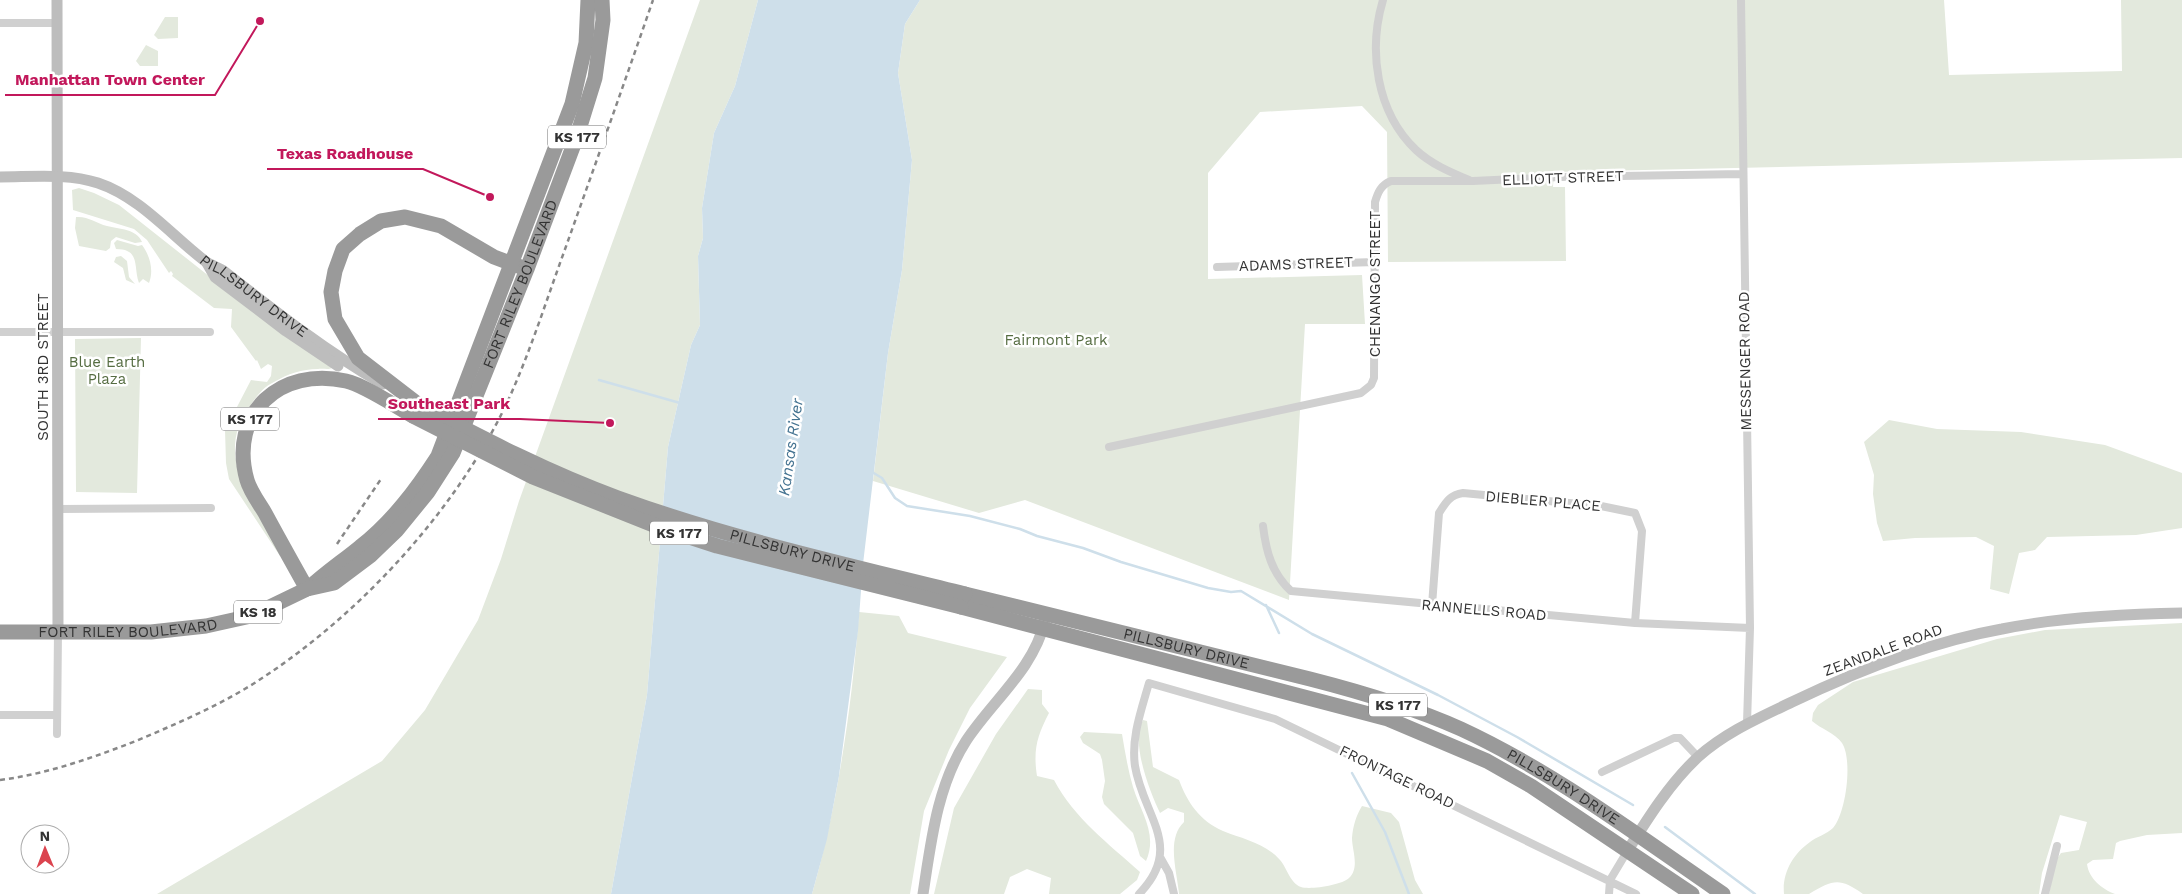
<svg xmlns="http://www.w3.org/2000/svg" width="2182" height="894" viewBox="0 0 2182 894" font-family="'Work Sans',sans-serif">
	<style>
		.green { fill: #e3e9dd }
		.water { fill: #cedfea }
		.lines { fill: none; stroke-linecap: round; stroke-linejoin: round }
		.stream { stroke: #cedfea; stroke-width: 2.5 }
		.street { stroke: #d0d0d0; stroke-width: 8 }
		.secondary { stroke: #bdbdbd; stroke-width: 11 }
		.highway { stroke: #9a9a9a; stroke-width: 15 }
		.rail { stroke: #888; stroke-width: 2.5; stroke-dasharray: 5 4; stroke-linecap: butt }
		.highway-bridge { stroke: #9a9a9a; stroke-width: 15 }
		.labels { text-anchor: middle; stroke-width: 5; stroke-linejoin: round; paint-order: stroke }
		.shield { fill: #fff; stroke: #707070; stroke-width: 1 }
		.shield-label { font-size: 14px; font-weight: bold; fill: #333 }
		.street-label { font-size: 15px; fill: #333; stroke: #fff }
		.park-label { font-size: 15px; fill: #566d42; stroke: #fff }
		.water-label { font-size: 16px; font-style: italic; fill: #447391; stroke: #fff }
		.leader { fill: none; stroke: #c2185b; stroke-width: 2 }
		.callout-dot { fill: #c2185b; stroke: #fff; stroke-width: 2 }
		.callout-label { font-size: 16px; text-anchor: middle; font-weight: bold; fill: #c2185b; stroke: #fff; stroke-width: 5; stroke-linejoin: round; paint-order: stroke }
	</style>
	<rect width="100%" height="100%" fill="#fff"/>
	<path class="green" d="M700 0H758L735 86 714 133 702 208 703 238 698 256 700 325 691 345 668 447 647 695 611 894H157L382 761 425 710 478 620 501 559 519 501Z
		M920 0H1944L1949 75 2122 71 2121 0H2182V158L1554 172 1553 187H1565L1566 261 1388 262 1387 132 1362 106 1260 112 1208 173V279L1362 275 1365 324H1305L1289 600 1025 500 979 513 873 481 888 353 902 270 912 160 898 73 905 24Z
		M165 17H178V38L158 39 154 35Z
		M146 45 158 51V66H140L136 61Z
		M79 188 94 193 119 205 257 314 332 368C328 370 323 368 318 369 302 369 288 374 274 382 263 387 257 396 250 406 211 457 257 511 283 555L280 556 229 479 226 463 225 430 251 380 267 382 271 376 272 366 268 364 261 369 257 360 256 361 231 327 232 309 214 308 172 276 173 274 171 271 169 273 147 240 134 229 73 210 72 190Z
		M76 217C88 216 96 223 107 226 119 229 137 229 142 242L135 243 116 237 111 241 110 248 106 251 79 246 75 228Z
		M117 240 138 246 142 245C150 256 154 270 149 283L143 279 139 283C133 267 141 249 116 249L114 243Z
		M121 256 127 261 129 277 135 284 126 280 123 268 114 262 116 257Z
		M141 338 137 493 76 492 75 339Z
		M1889 420 1937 429 2021 432 2105 445 2182 473V528L2136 535 2047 537 2035 550 2019 553 2009 594 1990 589 1994 546 1976 537 1915 538 1883 541 1877 523 1873 494 1874 475 1864 442Z
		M859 612 899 616 908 633 1007 657 970 708 949 750 924 811 910 894H812C838 803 852 707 859 612Z
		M2182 623V833L2147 835 2120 841 2116 843 2113 859 2093 860 2087 864C2089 879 2102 889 2115 894H2049L2056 860 2061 853 2079 850 2087 822 2060 815 2042 873 2039 894H1863C1839 877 1833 880 1809 894 1803 894 1790 894 1784 894 1782 873 1793 854 1810 842 1816 837 1827 834 1833 828 1846 813 1853 760 1842 743 1835 733 1821 729 1812 721L1813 713 1818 705 1853 682 1997 639 2045 630Z
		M1028 689 1042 690V704L1049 713C1037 736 1033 750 1037 776L1054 780C1074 818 1109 844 1140 872L1137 880 1120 894H1049L1051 878 1027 869 1010 877 1004 894H934L954 808 996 734Z
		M1143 720 1147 721 1153 767 1179 780C1187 802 1200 821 1223 831 1243 839 1265 843 1280 860 1287 868 1290 883 1301 887 1310 890 1342 885 1349 878 1360 868 1352 850 1352 838 1353 826 1356 816 1362 806L1391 813 1399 822 1415 880 1423 894H1179C1177 871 1166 839 1184 822V813L1168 808 1160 813C1150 792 1130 742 1143 720Z
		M1084 732 1122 734C1125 752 1128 770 1133 787 1141 813 1158 834 1146 861L1140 856 1133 833 1104 804 1102 797 1105 781 1102 760 1100 754 1083 743 1080 737Z"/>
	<path class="water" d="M758 0H920L905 24 898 73 912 160 902 270 888 353 863 564 858 631 839 776 827 839 812 894H611L647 695 668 447 691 345 700 325 698 256 703 238 702 208 714 133 735 86Z"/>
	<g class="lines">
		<path class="stream" d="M599 380 680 403
			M872 472 882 478 895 498 907 506 970 516 1020 529 1037 536 1083 548 1121 562 1208 588 1231 592 1241 591 1312 634 1438 695 1517 737 1633 805
			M1266 605 1279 633
			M1352 773 1385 832 1409 894
			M1665 827 1755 894"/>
		<path class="street" d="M1383 0C1368 50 1376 112 1416 150 1431 164 1450 172 1469 180
			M1741 0 1750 628 1747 723
			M0 23H57
			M1217 267 1375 262
			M0 332H210
			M1109 447 1361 393 1371 385 1374 378 1375 202C1378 192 1381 185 1391 181H1473L1560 177 1742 174
			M59 509 211 508
			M1263 526C1266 551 1272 574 1291 591L1635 623 1750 628
			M1432 605 1439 513C1446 502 1450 495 1463 493L1601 506 1635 513 1642 531 1635 623
			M0 715H57
			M57 734 58 631
			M1602 772 1674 738H1680L1698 757
			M1160 857 1169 873 1174 894
			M1139 894C1185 847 1143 816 1135 766 1131 738 1141 711 1149 683L1275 719 1636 894
			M1609 894 1610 880 1628 850
			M2045 894 2057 846"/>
		<g class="secondary">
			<path d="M57 0 58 631"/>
			<path id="s1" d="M0 177C32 177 67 173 98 183 140 197 171 235 205 261 211 266 219 267 225 272 276 312 327 352 383 384"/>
			<path d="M207 263 215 277 286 331 338 366"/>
			<path d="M1628 850C1648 818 1670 783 1698 757 1726 732 1759 718 1792 702 1859 670 1929 642 2002 629 2061 617 2122 614 2182 613"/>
			<path d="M923 894C931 842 937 786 966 741 993 700 1033 670 1045 621"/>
		</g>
		<g class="highway">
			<path d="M419 405 358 358 335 319 331 292 335 271 343 249 360 234 381 221 405 217 441 226 494 257 521 267"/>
			<path d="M309 588C325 573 343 561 360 547 392 522 416 490 438 456L572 104 586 43 588 0"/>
			<path d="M307 589C293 564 279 539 265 513 259 503 250 491 247 480 228 413 281 366 346 381 364 385 395 406 413 416"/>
			<path id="s2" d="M965 594 1310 679C1361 692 1412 707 1461 729 1554 772 1638 836 1723 894"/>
			<path d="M961 607 1388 719 1487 761 1531 786 1692 894"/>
			<path id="s3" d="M0 632H151L206 626 251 616 307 589 334 583 370 556 397 530 428 492 453 453 527 269 577 136 595 78 603 20 602 0"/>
		</g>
		<path class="rail" d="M337 544 381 479
			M0 780C47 774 92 758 136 741 176 724 216 707 253 684 354 620 451 517 504 409 528 359 545 304 564 252 594 168 624 84 653 0"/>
		<g class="highway-bridge">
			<path id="s4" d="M419 405C484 439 549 473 618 498 731 539 849 565 965 594"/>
			<path d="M413 416 533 477 656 526 717 546 961 607"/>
		</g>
	</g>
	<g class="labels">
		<g class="shield">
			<rect x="548" y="125.5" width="58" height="23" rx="4"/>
			<rect x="221" y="407.5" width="58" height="23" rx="4"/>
			<rect x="650" y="521.5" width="58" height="23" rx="4"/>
			<rect x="234" y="600.5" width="48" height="23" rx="4"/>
			<rect x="1369" y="693.5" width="58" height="23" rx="4"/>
		</g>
		<g class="shield-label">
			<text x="577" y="142">KS 177</text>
			<text x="250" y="424">KS 177</text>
			<text x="679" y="538">KS 177</text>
			<text x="258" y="617">KS 18</text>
			<text x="1398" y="710">KS 177</text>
		</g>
		<g class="street-label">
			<text transform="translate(1563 178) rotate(-2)" y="5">ELLIOTT STREET</text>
			<text transform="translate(1296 264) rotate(-2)" y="5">ADAMS STREET</text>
			<text dy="5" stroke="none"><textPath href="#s3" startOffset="702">FORT RILEY BOULEVARD</textPath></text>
			<text transform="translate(1375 284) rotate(-90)" y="5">CHENANGO STREET</text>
			<text dy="5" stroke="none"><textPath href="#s1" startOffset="292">PILLSBURY DRIVE</textPath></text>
			<text transform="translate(1745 361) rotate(-91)" y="5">MESSENGER ROAD</text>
			<text transform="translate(43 367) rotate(-90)" y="5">SOUTH 3RD STREET</text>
			<text transform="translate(1543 501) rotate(5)" y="5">DIEBLER PLACE</text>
			<text dy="5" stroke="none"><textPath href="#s4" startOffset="402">PILLSBURY DRIVE</textPath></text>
			<text transform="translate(1484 610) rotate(5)" y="5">RANNELLS ROAD</text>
			<text dy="5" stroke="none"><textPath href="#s3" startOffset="128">FORT RILEY BOULEVARD</textPath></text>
			<text dy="5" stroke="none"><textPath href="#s2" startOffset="228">PILLSBURY DRIVE</textPath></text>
			<text transform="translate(1883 650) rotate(-20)" y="5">ZEANDALE ROAD</text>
			<text transform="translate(1397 777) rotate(26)" y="5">FRONTAGE ROAD</text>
			<text dy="5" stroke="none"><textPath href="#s2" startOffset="632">PILLSBURY DRIVE</textPath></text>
		</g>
		<g class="park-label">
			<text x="1056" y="345">Fairmont Park</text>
			<text x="107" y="367">Blue Earth<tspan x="107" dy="17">Plaza</tspan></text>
		</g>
		<g class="water-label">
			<text transform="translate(790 447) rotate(-82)" y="6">Kansas River</text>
		</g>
	</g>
	<path class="leader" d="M260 21L215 95H5M490 197L423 169H267M610 423L520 419H378"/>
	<g class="callout-dot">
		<circle cx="260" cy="21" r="5"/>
		<circle cx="490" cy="197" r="5"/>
		<circle cx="610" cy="423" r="5"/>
	</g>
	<g class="callout-label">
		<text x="110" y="85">Manhattan Town Center</text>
		<text x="345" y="159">Texas Roadhouse</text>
		<text x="449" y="409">Southeast Park</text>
	</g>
	<g transform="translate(45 849) rotate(359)"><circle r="24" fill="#ffffff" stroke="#adadad"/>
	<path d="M0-4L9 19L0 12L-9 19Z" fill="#db434e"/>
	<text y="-8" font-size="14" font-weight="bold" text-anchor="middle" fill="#333333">N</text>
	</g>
</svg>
